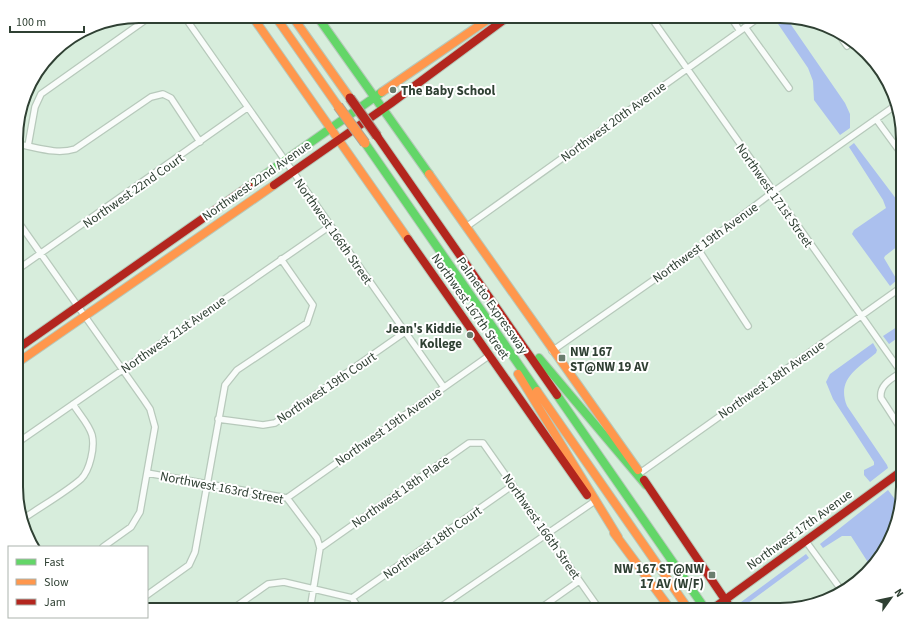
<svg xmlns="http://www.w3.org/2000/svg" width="919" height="626" viewBox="0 0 919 626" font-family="'Source Sans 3',sans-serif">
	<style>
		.water { fill: #abc0ee }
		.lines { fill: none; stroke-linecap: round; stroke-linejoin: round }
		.street-casing { stroke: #b7c9bb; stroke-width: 8 }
		.fast-casing { stroke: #b7c9bb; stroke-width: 10 }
		.slow-casing { stroke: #b7c9bb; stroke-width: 10 }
		.jam-casing { stroke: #b7c9bb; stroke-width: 10 }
		.street { stroke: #f9fcfa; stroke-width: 5.5 }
		.fast { stroke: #63d668; stroke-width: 8 }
		.slow { stroke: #ff974d; stroke-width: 8 }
		.jam { stroke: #b3261e; stroke-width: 8 }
		.slow-bridge-casing { stroke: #aba69b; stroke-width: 11; stroke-linecap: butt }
		.jam-bridge-casing { stroke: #aba69b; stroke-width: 11; stroke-linecap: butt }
		.slow-bridge { stroke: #ff974d; stroke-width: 9 }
		.jam-bridge { stroke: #b3261e; stroke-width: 9 }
		.poi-dot { fill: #6a7d6e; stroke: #fff; stroke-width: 1.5 }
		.labels { text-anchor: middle; stroke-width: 4; stroke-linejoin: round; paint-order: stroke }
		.poi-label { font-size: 13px; font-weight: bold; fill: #2f4033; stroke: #fff; text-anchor: start }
		.street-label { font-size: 13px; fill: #2f4033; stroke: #fff }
		.rim { fill: none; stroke: #2f4033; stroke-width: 2 }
	</style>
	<rect width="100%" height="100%" fill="#d7eddc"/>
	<path class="water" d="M775 16H785L845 103 850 114V128L840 135 814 100 813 81 808 68 774 18Z
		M854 143 903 208V242L885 256 884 258 897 280 890 286 852 234 854 230 886 208 883 200 849 147Z
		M903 323V334L889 344 883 336Z
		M873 343 877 350 876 353C858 368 836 379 847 406L887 465 888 468 870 482 864 475V470L874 465V462L833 399 826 382 830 374Z
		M888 490 900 506C896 527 888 553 871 567L851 536H842L823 548 820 544Z
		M806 554 809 558 744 606 738 607 737 605Z"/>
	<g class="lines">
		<g class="street-casing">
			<path id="street" d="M184 16 443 386
				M650 16 901 372
				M730 16 740 31
				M745 27 789 88
				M837 32 847 46
				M876 119 903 156
				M17 144C36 147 56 155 75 149L151 97 163 94 171 98 200 142
				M28 146 35 107 41 94 151 16
				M17 220 144 400 150 409 155 427 140 512 131 527 103 547
				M466 227 761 16
				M698 249 748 326
				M17 270 247 108
				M552 351 698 249 773 192 896 105
				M903 371C893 378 879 384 881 398L903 432
				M218 419 263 425 275 423 405 332
				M17 443 330 226
				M147 473 287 498 317 538 320 548 310 610
				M640 473 903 286
				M287 498 490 355
				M23 519C40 507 65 493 81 479 90 470 95 447 92 435 89 424 79 414 73 404
				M805 540 842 591
				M32 546V547
				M320 548 469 443H483L600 610
				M147 595 189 565 195 552 225 385 237 370 307 323 313 305 281 259
				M352 598 513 485
				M231 610 268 584 284 582 352 598 360 610
				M436 610 592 503
				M538 610 579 581"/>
		</g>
		<g class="fast-casing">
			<path id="fast" d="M317 16 429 174
				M365 143 537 391
				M249 186 382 92
				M539 358 646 485
				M557 395 706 610"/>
		</g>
		<g class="slow-casing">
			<path id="slow" d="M252 16 408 239
				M275 16 338 106
				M292 16 350 98
				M382 92 493 16
				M429 174 638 470
				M17 363 274 185
				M518 374 618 537
				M537 391 689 610
				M614 533 671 610"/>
		</g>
		<g class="jam-casing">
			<path id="jam" d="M377 136 557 395
				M274 185 390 104 509 16
				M408 239 587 495
				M17 349 249 186
				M644 480 732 610
				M711 610 903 470"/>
		</g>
		<use href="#street" class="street"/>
		<use href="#fast" class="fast"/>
		<use href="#slow" class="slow"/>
		<use href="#jam" class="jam"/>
		<g class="slow-bridge-casing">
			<path id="slow-bridge" d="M338 106 365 143"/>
		</g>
		<g class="jam-bridge-casing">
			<path id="jam-bridge" d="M350 98 377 136"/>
		</g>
		<use href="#slow-bridge" class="slow-bridge"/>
		<use href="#jam-bridge" class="jam-bridge"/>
	</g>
	<g class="poi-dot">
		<circle cx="393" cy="90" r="4"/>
		<circle cx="470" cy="335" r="4"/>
		<rect x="558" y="354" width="8" height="8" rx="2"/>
		<rect x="708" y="571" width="8" height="8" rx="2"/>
	</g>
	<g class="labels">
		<g class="poi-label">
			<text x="401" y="95">The Baby School</text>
			<text x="462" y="333" text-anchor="end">Jean's Kiddie<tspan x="462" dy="15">Kollege</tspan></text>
			<text x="570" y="356">NW 167<tspan x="570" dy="15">ST@NW 19 AV</tspan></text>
			<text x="704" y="573" text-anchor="end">NW 167 ST@NW<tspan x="704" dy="15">17 AV (W/F)</tspan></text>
		</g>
		<g class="street-label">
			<text transform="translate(613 121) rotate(-36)" y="5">Northwest 20th Avenue</text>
			<text transform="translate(256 180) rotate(-35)" y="5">Northwest 22nd Avenue</text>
			<text transform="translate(133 190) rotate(-35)" y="5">Northwest 22nd Court</text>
			<text transform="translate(775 195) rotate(55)" y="5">Northwest 171st Street</text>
			<text transform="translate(334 231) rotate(55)" y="5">Northwest 166th Street</text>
			<text transform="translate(705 242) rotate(-36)" y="5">Northwest 19th Avenue</text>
			<text transform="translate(493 305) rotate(55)" y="5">Palmetto Expressway</text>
			<text transform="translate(471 306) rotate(55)" y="5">Northwest 167th Street</text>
			<text transform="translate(173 334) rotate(-35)" y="5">Northwest 21st Avenue</text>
			<text transform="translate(771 379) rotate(-35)" y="5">Northwest 18th Avenue</text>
			<text transform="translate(326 387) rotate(-34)" y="5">Northwest 19th Court</text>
			<text transform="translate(388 426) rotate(-35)" y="5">Northwest 19th Avenue</text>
			<text transform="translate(222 487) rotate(11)" y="5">Northwest 163rd Street</text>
			<text transform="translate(400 491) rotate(-35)" y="5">Northwest 18th Place</text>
			<text transform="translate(542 526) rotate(55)" y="5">Northwest 166th Street</text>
			<text transform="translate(799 529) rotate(-36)" y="5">Northwest 17th Avenue</text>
			<text transform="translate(432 542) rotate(-35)" y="5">Northwest 18th Court</text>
		</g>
	</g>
	<path d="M0 0H919V626H0ZM139 23H780A116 116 0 0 1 896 139V487A116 116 0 0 1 780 603H139A116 116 0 0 1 23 487V139A116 116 0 0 1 139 23Z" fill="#fff" fill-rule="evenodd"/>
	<path class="rim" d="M139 23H780A116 116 0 0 1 896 139V487A116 116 0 0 1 780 603H139A116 116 0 0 1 23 487V139A116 116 0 0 1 139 23Z"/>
	<rect x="8" y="546" width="140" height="72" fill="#ffffff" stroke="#acb3ad"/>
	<rect x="16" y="559" width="20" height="6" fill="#63d668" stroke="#acb3ad"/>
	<text x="44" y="566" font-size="12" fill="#2f4033">Fast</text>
	<rect x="16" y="579" width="20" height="6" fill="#ff974d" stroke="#acb3ad"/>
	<text x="44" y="586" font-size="12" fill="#2f4033">Slow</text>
	<rect x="16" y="599" width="20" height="6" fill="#b3261e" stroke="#acb3ad"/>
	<text x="44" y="606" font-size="12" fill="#2f4033">Jam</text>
	<g transform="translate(891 598) rotate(57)" stroke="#ffffff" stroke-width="3" paint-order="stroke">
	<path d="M0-3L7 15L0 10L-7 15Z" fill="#2f4033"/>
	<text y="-6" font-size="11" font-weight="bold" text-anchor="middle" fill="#2f4033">N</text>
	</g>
	<path d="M10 26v6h74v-6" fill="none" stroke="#2f4033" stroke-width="2"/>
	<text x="16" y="26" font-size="12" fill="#2f4033" stroke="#ffffff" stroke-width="3" paint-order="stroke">100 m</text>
</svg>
